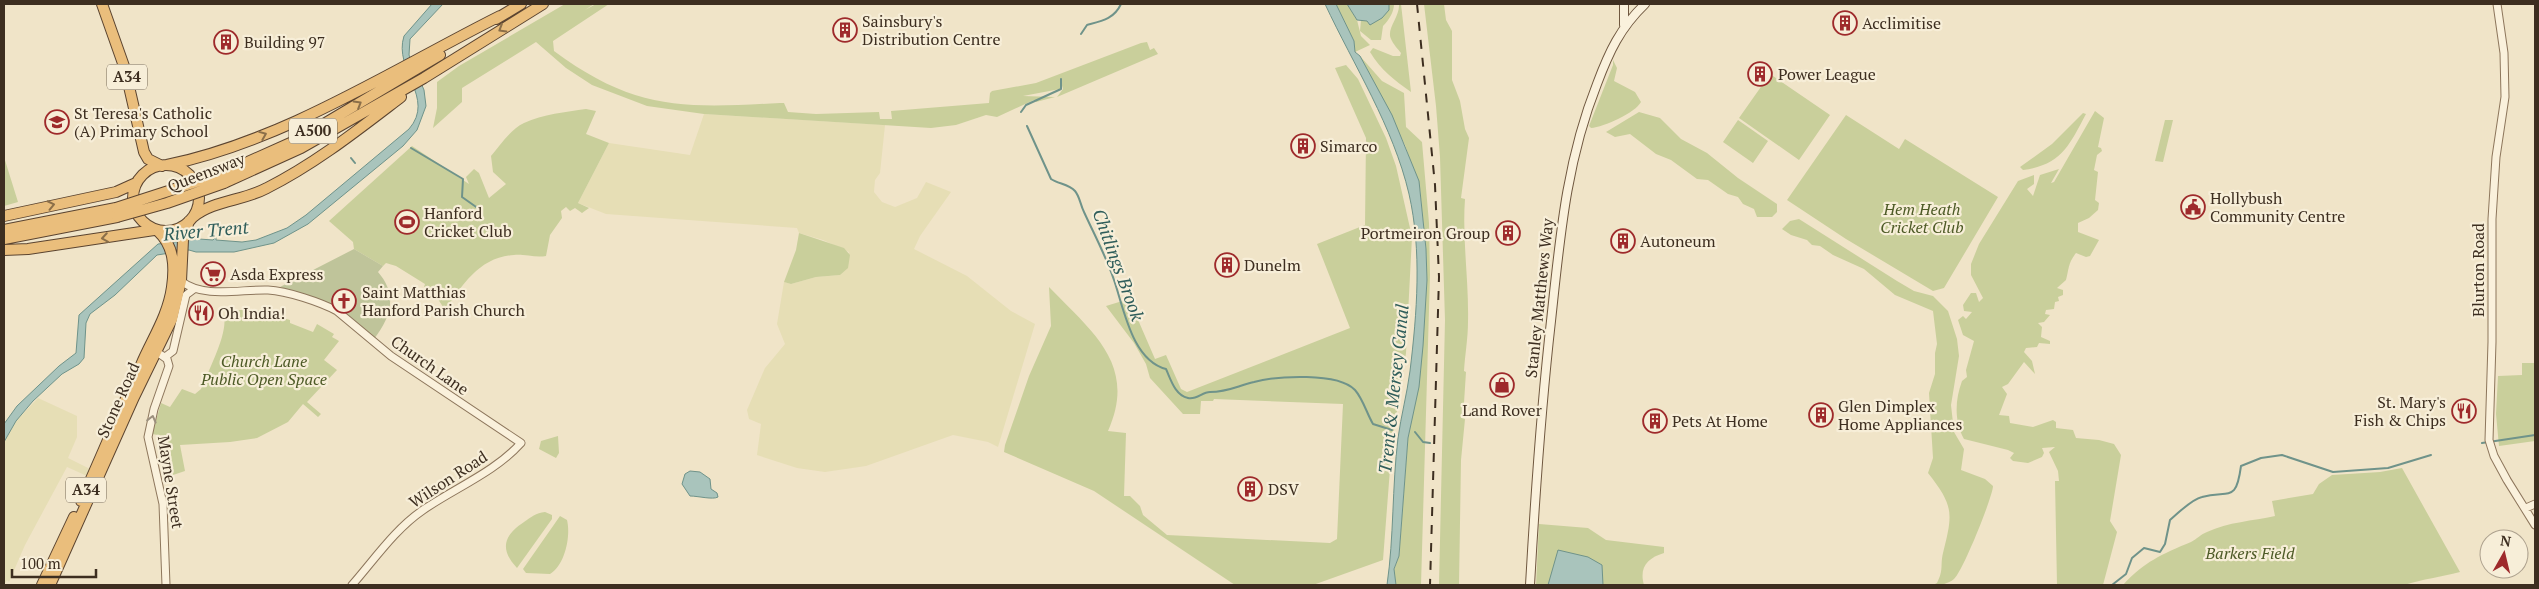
<svg xmlns="http://www.w3.org/2000/svg" width="2539" height="589" viewBox="0 0 2539 589" font-family="'PT Serif',serif">
	<style>
		.farmland { fill: #e6deb5 }
		.green { fill: #c9cf9b }
		.cemetery { fill: #bfc49a }
		.water { fill: #a9c4bc; stroke: #6f938a }
		.lines { fill: none; stroke-linecap: round; stroke-linejoin: round }
		.stream { stroke: #6f938a; stroke-width: 2 }
		.tertiary-casing { stroke: #8d765c; stroke-width: 9 }
		.secondary-casing { stroke: #6f573f; stroke-width: 10 }
		.trunk-casing { stroke: #5b4430; stroke-width: 12 }
		.tertiary { stroke: #faf1dc; stroke-width: 7 }
		.secondary { stroke: #faf1dc; stroke-width: 8 }
		.trunk { stroke: #eabe7c; stroke-width: 10 }
		.rail { stroke: #3d2e20; stroke-width: 2; stroke-dasharray: 9 9; stroke-linecap: butt }
		.trunk-bridge-casing { stroke: #5b4430; stroke-width: 12; stroke-linecap: butt }
		.trunk-bridge { stroke: #eabe7c; stroke-width: 10 }
		.oneway { stroke: #8b6f49 }
		.oneway2 { stroke: #9c907e }
		.labels { text-anchor: middle; stroke-width: 4.5; stroke-linejoin: round; paint-order: stroke }
		.shield { fill: #f7eed8; stroke: #756857; stroke-width: 1 }
		.shield-label { font-size: 15px; font-weight: bold; fill: #3d2e20 }
		.poi-label { font-size: 16px; fill: #3d2e20; stroke: #f7eed8; text-anchor: start }
		.street-label { font-size: 16px; fill: #3d2e20; stroke: #f7eed8 }
		.park-label { font-size: 16px; font-style: italic; fill: #4d5a26; stroke: #f7eed8 }
		.water-label { font-size: 18px; font-style: italic; fill: #2f5d5a; stroke: #f7eed8 }
	</style>
	<rect width="100%" height="100%" fill="#f0e4c8"/>
	<path class="farmland" d="M704 114 885 125 880 173 875 180 874 192 882 202 895 207 917 198 926 182 951 192 920 236 914 249 967 276 1011 311 1035 324 998 447 988 442 953 435 866 466 825 472 797 468 757 455 761 424 749 419 747 410 765 368 785 344 777 324 784 282 791 284 816 277 840 275 849 252 823 240 799 233 797 228 606 214 578 203 609 143 690 155Z
		M38 398 77 416V437L68 458 90 469 87 476 67 467 25 545 9 582 7 580 4 585V442L16 421Z"/>
	<path class="green" d="M565 4H594L585 10 596 4H609L553 41 554 51C635 111 684 108 780 103H784L788 112 816 114 879 112 880 119H892L891 111 989 103 990 93 992 91 1036 83 1141 43 1147 42 1150 50 1154 48 1158 54 1057 97 1063 89 1060 79V89L1023 96 1055 97 1036 102 1034 100 997 117 986 115 956 125 931 128 704 114 647 106 592 85 566 68 536 42 462 88V102L433 128 437 108V82L459 66Z
		M1336 4H1347L1357 20 1361 36 1370 45 1355 52 1354 41Z
		M1389 4H1394C1394 12 1389 20 1383 26L1381 40H1371L1360 31 1361 20 1367 21 1389 10Z
		M1399 4H1401L1411 92C1394 80 1381 70 1370 52L1373 48 1393 56H1400L1401 53C1398 49 1393 44 1391 39 1386 29 1400 17 1399 4Z
		M1424 4H1444L1446 20 1452 31V80L1460 101 1465 129 1469 138 1461 198 1465 199C1462 240 1469 280 1468 322 1468 338 1465 355 1464 371L1466 372 1463 418 1465 419 1461 460 1459 585H1439L1445 320 1440 157 1436 106Z
		M1360 56 1382 81 1404 93 1406 127 1422 142 1429 223 1430 275 1421 585H1396L1394 570 1399 556 1408 438 1420 374 1427 280 1426 249 1420 189 1405 145Z
		M1613 60 1617 68 1614 81 1635 92 1641 102C1635 113 1604 127 1591 128L1589 126 1613 65Z
		M1346 65 1358 79 1386 138 1396 166 1412 237 1406 353 1392 443 1383 560 1313 585H1235L1094 491 1004 452 1005 445 1029 376 1051 326 1049 287C1091 331 1138 364 1108 431L1126 433 1124 496H1130L1140 506 1143 515 1167 535 1330 543 1337 539 1343 404 1214 399 1213 401H1201L1200 414H1183L1150 378 1146 364 1134 343 1106 306 1129 299 1155 359 1166 355 1181 389 1187 392 1350 328 1317 244 1365 225 1366 138 1335 68Z
		M1770 74 1830 115 1799 160 1739 118Z
		M586 109 596 111 586 134 609 143 578 203 589 208 582 213 575 208 570 211 566 207 561 211 562 218 550 235 546 256C536 258 524 254 514 255 480 257 463 284 445 310L436 296 424 287 425 284 396 266 386 263 383 266 354 249 353 242 329 221 412 146 469 184 466 177 474 169 479 173 489 198 506 184 493 172 491 156C500 145 511 129 524 123 543 114 566 112 586 109Z
		M2095 111 2104 118 2098 147 2101 148 2102 151 2097 155 2094 170 2098 172 2095 200 2099 203 2098 210 2089 218 2078 223V232L2099 240 2090 256 2086 257 2076 253C2068 263 2069 269 2066 280L2057 288 2063 290V295L2058 297 2059 301 2055 302 2054 309 2046 310 2045 314 2050 315 2044 322 2038 323 2042 327 2041 337 2050 341V344L2039 343 2037 347 2026 348 2024 352 2032 361 2035 374 2024 362 2008 384 2002 387 2007 394 1999 415 2009 416 2010 423 2033 427 2053 420 2056 422V428L2073 430 2076 438 2099 440 2114 444 2121 455 2110 521 2117 532 2103 585H2057L2055 481H2059L2058 471 2049 452 2055 447 2042 448 2044 453 2042 457 2028 463 2013 461 2010 458 2014 453 2008 450 1964 439C1954 421 1955 400 1962 381L1967 377 1966 370 1974 341 1963 335 1958 320 1963 316 1966 319 1972 312 1964 311 1963 305 1971 293H1976L1979 302 1983 298 1971 275V264L1979 244 2018 181 2034 175V184L2027 189 2033 196 2040 175 2059 169 2051 183 2054 182Z
		M1639 112 1660 118 1681 139 1707 153 1738 178 1777 204V212L1772 217H1757L1754 209 1743 204 1738 197 1728 194 1708 180 1697 179 1671 160 1656 154 1630 134 1615 137 1606 132Z
		M2083 113 2086 114C2069 146 2061 165 2023 170L2020 167 2052 144Z
		M1846 115 1899 149 1905 139 1998 197 1944 288 1933 291 1846 239 1787 200Z
		M1738 120 1768 141 1753 163 1723 142Z
		M2165 120H2173L2163 162 2155 161Z
		M4 157 18 202 4 206Z
		M1799 219 1897 281 1914 291 1933 296 1948 311 1957 339 1959 356 1951 405 1954 432 1964 449 1961 470 1985 479 1993 486C1993 496 1963 571 1954 579 1948 584 1941 585 1933 585L1937 583C1944 569 1940 566 1943 553 1953 513 1954 506 1928 473L1933 458 1929 393 1935 374V353L1937 344 1933 311 1895 295 1864 269 1833 255 1820 246 1812 245 1807 240 1791 235 1782 229 1790 221Z
		M799 233 844 248 850 255 848 268 840 275 816 277 791 284 784 282 796 250Z
		M231 310H264L265 313 290 320V323L313 332 317 324 334 334 332 337 339 341 324 360 337 370 307 402 321 414 318 417 303 404 288 422 257 438 230 442 180 445 185 471 170 476 164 436 152 434 161 403 170 407 182 389 195 394 201 389C208 371 228 334 224 316Z
		M2522 363H2535V441L2499 446 2496 414 2498 376 2522 375Z
		M558 436 559 453 556 458 539 449 541 441Z
		M2402 468 2460 572C2441 577 2423 579 2404 585H2123C2144 562 2162 554 2191 542 2197 539 2201 534 2207 532 2228 522 2253 521 2275 516L2272 501 2313 494 2319 484 2332 475 2380 472Z
		M545 512 552 515V519L517 568C499 549 504 535 524 522 531 517 536 513 545 512Z
		M560 516 567 520C571 536 565 565 550 574L526 573 523 569Z
		M1539 524 1588 528 1606 540 1664 547V553C1647 558 1639 568 1644 585H1536Z"/>
	<path class="cemetery" d="M354 249 383 266 378 272C398 295 391 317 374 339 340 303 326 301 280 287Z"/>
	<path class="water" d="M432 4H443L410 39 409 55 424 90 426 106 417 130 403 146 308 224 274 243 234 252H196L189 250 157 255 115 295 90 314 86 323 84 358 79 364 62 374 33 401 16 421 4 442V424L17 406 59 366 76 353 79 315 158 244 199 239 213 240 216 237V240L242 242 256 240 287 228 306 215 409 129C436 98 393 70 404 36Z
		M1325 4H1336L1354 41 1355 52 1360 56 1392 115 1419 181 1426 249 1427 280 1423 346 1419 387 1408 438 1399 556 1394 569 1396 585H1387C1394 537 1392 487 1398 438 1401 416 1407 394 1410 371 1417 313 1422 251 1409 194 1393 126 1354 66 1325 4Z
		M1347 4H1389V10L1382 18 1370 25 1367 21 1357 20Z
		M690 471 700 472 710 479 711 489 717 493 718 497C713 500 698 496 690 496L682 484 685 474Z
		M1558 550 1588 557 1602 565 1603 585H1548Z"/>
	<g class="lines">
		<path class="stream" d="M1081 34 1087 25C1102 21 1114 19 1121 4
			M1021 112 1026 105 1061 89V79
			M1027 126 1051 179C1058 184 1069 184 1075 191 1080 197 1080 204 1084 212 1094 234 1106 256 1114 280 1124 309 1132 360 1166 369 1171 380 1175 395 1188 398 1197 400 1202 392 1210 392 1228 392 1237 386 1254 382 1277 376 1338 372 1355 390 1363 399 1367 414 1373 424L1392 430
			M411 148 463 179 462 197 479 209 480 214 478 217
			M351 158 355 163
			M1415 432 1423 442 1430 443
			M2482 443 2535 435
			M2112 585 2126 574 2132 558 2144 548 2160 552 2165 544 2170 520C2178 513 2192 499 2202 497 2230 490 2236 503 2241 466L2261 458 2282 455 2333 472 2388 468 2431 455"/>
		<g class="tertiary-casing">
			<path id="tertiary" d="M2497 4 2504 53 2505 97 2496 157 2492 219V342L2489 440 2494 456 2507 480 2535 525
				M181 281C204 299 241 289 268 290 287 291 320 302 337 311L391 356 521 443C495 472 455 488 423 510 395 529 374 560 352 585
				M154 350 167 359 169 366 154 409 148 437 163 504 166 585
				M165 357 173 351 186 295 194 289
				M2526 508 2535 504"/>
		</g>
		<g class="secondary-casing">
			<path id="secondary" d="M1624 25V4
				M1530 585C1535 497 1541 409 1551 321 1560 238 1566 162 1597 84 1609 52 1620 28 1645 4"/>
		</g>
		<g class="trunk-casing">
			<path id="trunk" d="M102 4 125 69 144 152 148 159 162 166
				M496 19 521 4
				M167 165C284 141 394 69 500 16
				M133 198a33 33 0 1 1 66 0a33 33 0 1 1-66 0Z
				M221 174 297 140 440 55
				M224 183 301 148 424 78 543 4
				M4 216 116 192 136 183
				M193 217C214 200 243 201 267 188 315 164 359 129 401 97
				M4 230 116 208
				M4 239 117 217
				M4 250 28 249 154 230
				M81 501C102 456 120 410 141 365 152 339 168 316 172 287 175 266 174 246 158 231
				M42 585 74 517
				M50 585 134 397 172 319 181 281 183 240 189 221"/>
		</g>
		<use href="#tertiary" class="tertiary"/>
		<use href="#secondary" class="secondary"/>
		<use href="#trunk" class="trunk"/>
		<path class="rail" d="M1417 4 1435 185 1439 277 1430 585"/>
		<g class="trunk-bridge-casing">
			<path id="trunk-bridge" d="M116 208 221 174
				M117 217 167 203 224 183"/>
		</g>
		<use href="#trunk-bridge" class="trunk-bridge"/>
	</g>
	<defs><path id="oneway-chevron" d="M-2-3.5L2.5 0L-2 3.5" fill="none" stroke-width="1.6" stroke-linecap="round" stroke-linejoin="round" transform="scale(1.25)"/></defs>
	<g class="oneway">
		<use href="#oneway-chevron" transform="translate(502 29) rotate(149)"/>
		<use href="#oneway-chevron" transform="translate(358 104) rotate(-31)"/>
		<use href="#oneway-chevron" transform="translate(263 135) rotate(-22)"/>
		<use href="#oneway-chevron" transform="translate(51 205) rotate(-12)"/>
		<use href="#oneway-chevron" transform="translate(105 238) rotate(171)"/>
	</g>
	<use class="oneway2" href="#oneway-chevron" transform="translate(152 419) rotate(-76)"/>
	<defs>
		<g id="building-ring" transform="scale(1.25)"><circle r="9.5" fill="#f7eed8" stroke="#9e2a2b" stroke-width="1.5"/><path d="M-4-6H4V6H1V3H-1V6H-4ZM-2.5-4.3h1.7v1.8h-1.7ZM.8-4.3h1.7v1.8H.8ZM-2.5-1h1.7V.8h-1.7ZM.8-1h1.7V.8H.8Z" fill="#9e2a2b"/></g>
		<g id="school-ring" transform="scale(1.25)"><circle r="9.5" fill="#f7eed8" stroke="#9e2a2b" stroke-width="1.5"/><path d="M0-5L7-2L0 1L-7-2ZM-4 1L0 2.5L4 1V4Q0 6-4 4Z" fill="#9e2a2b"/></g>
		<g id="civic-ring" transform="scale(1.25)"><circle r="9.5" fill="#f7eed8" stroke="#9e2a2b" stroke-width="1.5"/><path d="M-.6-6.5H3V-4.5H.6V-3L4-1V1h2V6H-6V1h2V-1L-.6-3ZM-1.2 2.5V6h2.4V2.5Z" fill="#9e2a2b"/></g>
		<g id="stadium-ring" transform="scale(1.25)"><circle r="9.5" fill="#f7eed8" stroke="#9e2a2b" stroke-width="1.5"/><path d="M0-5a6.5 5 0 1 0 0 10a6.5 5 0 1 0 0-10ZM-3.5-1.8h7v3.6h-7Z" fill="#9e2a2b"/></g>
		<g id="supermarket-ring" transform="scale(1.25)"><circle r="9.5" fill="#f7eed8" stroke="#9e2a2b" stroke-width="1.5"/><path d="M-6-5.5h2.5l.6 2H6L4.5 2H-2.5L-4.4-4H-6ZM-1.5 3.2a1.3 1.3 0 1 0 .1 0ZM3 3.2a1.3 1.3 0 1 0 .1 0Z" fill="#9e2a2b"/></g>
		<g id="church-ring" transform="scale(1.25)"><circle r="9.5" fill="#f7eed8" stroke="#9e2a2b" stroke-width="1.5"/><path d="M-1.2-6h2.4v3.5h3.3v2.4h-3.3V6h-2.4V-.1h-3.3v-2.4h3.3Z" fill="#9e2a2b"/></g>
		<g id="restaurant-ring" transform="scale(1.25)"><circle r="9.5" fill="#f7eed8" stroke="#9e2a2b" stroke-width="1.5"/><path d="M-5-6h1v4h1v-4h1v4h1v-4h1v5L-1.5 .5V6h-2V.5L-5-1ZM5-6V6H3V1.5H1.5Q1.5-4 5-6Z" fill="#9e2a2b"/></g>
		<g id="shop-ring" transform="scale(1.25)"><circle r="9.5" fill="#f7eed8" stroke="#9e2a2b" stroke-width="1.5"/><path d="M-5-2.5h2.3a2.7 3.5 0 0 1 5.4 0H5L5.5 6h-11ZM-1.5-2.5h3a1.5 2.3 0 0 0-3 0Z" fill="#9e2a2b"/></g>
	</defs>
	<g fill-rule="evenodd">
		<use href="#building-ring" x="1845" y="23"/>
		<use href="#building-ring" x="845" y="30"/>
		<use href="#building-ring" x="226" y="42"/>
		<use href="#building-ring" x="1760" y="74"/>
		<use href="#school-ring" x="57" y="122"/>
		<use href="#building-ring" x="1303" y="146"/>
		<use href="#civic-ring" x="2193" y="207"/>
		<use href="#stadium-ring" x="407" y="222"/>
		<use href="#building-ring" x="1508" y="233"/>
		<use href="#building-ring" x="1623" y="241"/>
		<use href="#building-ring" x="1227" y="265"/>
		<use href="#supermarket-ring" x="213" y="274"/>
		<use href="#church-ring" x="344" y="301"/>
		<use href="#restaurant-ring" x="201" y="313"/>
		<use href="#shop-ring" x="1502" y="385"/>
		<use href="#restaurant-ring" x="2464" y="411"/>
		<use href="#building-ring" x="1821" y="415"/>
		<use href="#building-ring" x="1655" y="421"/>
		<use href="#building-ring" x="1250" y="489"/>
	</g>
	<g class="labels">
		<g class="shield">
			<rect x="107" y="64.5" width="40" height="25" rx="4"/>
			<rect x="289" y="118.5" width="48" height="25" rx="4"/>
			<rect x="66" y="477.5" width="40" height="25" rx="4"/>
		</g>
		<g class="shield-label">
			<text x="127" y="82">A34</text>
			<text x="313" y="136">A500</text>
			<text x="86" y="495">A34</text>
		</g>
		<g class="poi-label">
			<text x="862" y="27">Sainsbury's<tspan x="862" dy="18">Distribution Centre</tspan></text>
			<text x="1862" y="29">Acclimitise</text>
			<text x="244" y="48">Building 97</text>
			<text x="1778" y="80">Power League</text>
			<text x="74" y="119">St Teresa's Catholic<tspan x="74" dy="18">(A) Primary School</tspan></text>
			<text x="1320" y="152">Simarco</text>
			<text x="2210" y="204">Hollybush<tspan x="2210" dy="18">Community Centre</tspan></text>
			<text x="424" y="219">Hanford<tspan x="424" dy="18">Cricket Club</tspan></text>
			<text x="1490" y="239" text-anchor="end">Portmeiron Group</text>
			<text x="1640" y="247">Autoneum</text>
			<text x="1244" y="271">Dunelm</text>
			<text x="230" y="280">Asda Express</text>
			<text x="362" y="298">Saint Matthias<tspan x="362" dy="18">Hanford Parish Church</tspan></text>
			<text x="218" y="319">Oh India!</text>
			<text x="2446" y="408" text-anchor="end">St. Mary's<tspan x="2446" dy="18">Fish &amp; Chips</tspan></text>
			<text x="1838" y="412">Glen Dimplex<tspan x="1838" dy="18">Home Appliances</tspan></text>
			<text x="1502" y="416" text-anchor="middle">Land Rover</text>
			<text x="1672" y="427">Pets At Home</text>
			<text x="1268" y="495">DSV</text>
		</g>
		<g class="street-label">
			<text transform="translate(206 172) rotate(-21)" y="6">Queensway</text>
			<text transform="translate(2478 270) rotate(-90)" y="6">Blurton Road</text>
			<text transform="translate(1539 298) rotate(-84)" y="6">Stanley Matthews Way</text>
			<text transform="translate(430 365) rotate(35)" y="6">Church Lane</text>
			<text transform="translate(118 400) rotate(-66)" y="6">Stone Road</text>
			<text transform="translate(448 479) rotate(-33)" y="6">Wilson Road</text>
			<text transform="translate(171 482) rotate(81)" y="6">Mayne Street</text>
		</g>
		<g class="park-label">
			<text x="1922" y="215">Hem Heath<tspan x="1922" dy="18">Cricket Club</tspan></text>
			<text x="264" y="367">Church Lane<tspan x="264" dy="18">Public Open Space</tspan></text>
			<text x="2250" y="559">Barkers Field</text>
		</g>
		<g class="water-label">
			<text transform="translate(206 231) rotate(-5)" y="6">River Trent</text>
			<text transform="translate(1118 265) rotate(70)" y="6">Chitlings Brook</text>
			<text transform="translate(1394 389) rotate(-84)" y="6">Trent &amp; Mersey Canal</text>
		</g>
	</g>
	<rect width="2539" height="589" fill="none" stroke="#3d2e20" stroke-width="10"/>
	<g transform="translate(2504 554) rotate(8)"><circle r="24" fill="#f7eed8" stroke="#ada18e"/>
	<path d="M0-4L9 19L0 12L-9 19Z" fill="#9e2a2b"/>
	<text y="-8" font-size="14" font-weight="bold" text-anchor="middle" fill="#3d2e20">N</text>
	</g>
	<path d="M12 569v8h84v-8" fill="none" stroke="#3d2e20" stroke-width="2.5"/>
	<text x="20" y="569" font-size="15" fill="#3d2e20" stroke="#f7eed8" stroke-width="4" paint-order="stroke">100 m</text>
</svg>
